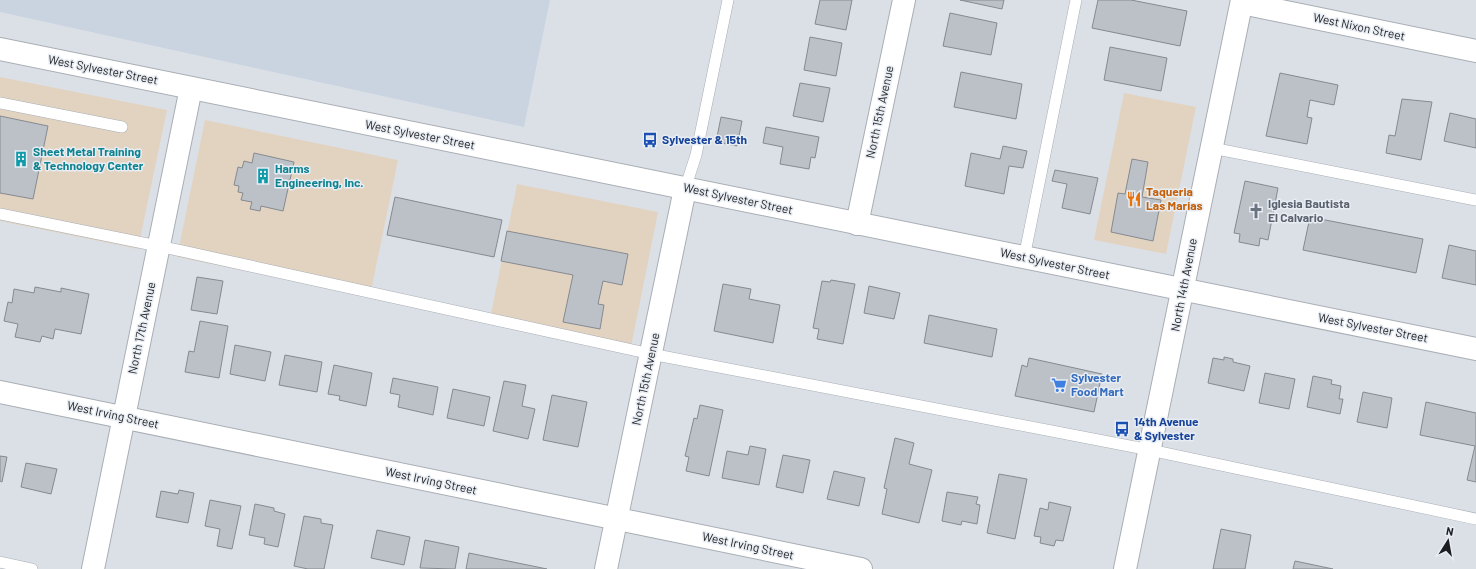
<svg xmlns="http://www.w3.org/2000/svg" width="1476" height="569" viewBox="0 0 1476 569" font-family="Barlow,sans-serif">
	<style>
		.commercial { fill: #e2d3c1 }
		.built { fill: #cad4e1 }
		.building { fill: #bcc1c8; stroke: #858a90 }
		.lines { fill: none; stroke-linecap: round; stroke-linejoin: round }
		.service-casing { stroke: #a9aeb5; stroke-width: 12 }
		.minor-casing { stroke: #a9aeb5; stroke-width: 24 }
		.tertiary-casing { stroke: #a9aeb5; stroke-width: 24 }
		.service { stroke: #fff; stroke-width: 11 }
		.minor { stroke: #fff; stroke-width: 22 }
		.tertiary { stroke: #fff; stroke-width: 22 }
		.labels { text-anchor: middle; stroke-width: 3; stroke-linejoin: round; paint-order: stroke }
		.street-label { font-size: 12px; fill: #1d1e21; stroke: #e8edf4 }
		.transit-label { font-size: 12px; font-weight: bold; fill: #164399; stroke: #e8edf4; text-anchor: start }
		.culture-label { font-size: 12px; font-weight: bold; fill: #0d838f; stroke: #e8edf4; text-anchor: start }
		.food-label { font-size: 12px; font-weight: bold; fill: #c56008; stroke: #e8edf4; text-anchor: start }
		.worship-label { font-size: 12px; font-weight: bold; fill: #5b616d; stroke: #e8edf4; text-anchor: start }
		.shop-label { font-size: 12px; font-weight: bold; fill: #366cbe; stroke: #e8edf4; text-anchor: start }
	</style>
	<rect width="100%" height="100%" fill="#dbe0e7"/>
	<path class="commercial" d="M0 77 167 110 138 249 0 221Z
		M1124 93 1196 107 1166 254 1094 240Z
		M205 120 398 160 370 296 177 257Z
		M517 184 658 212 631 347 490 319Z"/>
	<path class="built" d="M0 0H550L524 127 0 12Z"/>
	<path class="building" d="M820 0H852L846 30 815 24Z
		M960 0H1004L1002 9Z
		M1098 0H1131L1187 11 1180 46 1092 28Z
		M950 13 997 23 991 55 943 46Z
		M810 37 842 43 836 76 804 70Z
		M1110 47 1167 58 1161 91 1104 80Z
		M961 72 1022 84 1016 119 954 107Z
		M1280 73 1338 85 1334 105 1310 100 1307 117 1312 118 1307 144 1266 136Z
		M800 83 830 88 823 122 793 116Z
		M1402 99 1432 102 1421 160 1386 153 1389 135 1395 136Z
		M1450 113 1476 119V148L1444 141Z
		M0 116 48 126 33 199 0 193Z
		M721 117 742 121 737 146 716 142Z
		M766 127 819 137 815 158 811 157 809 169 780 164 783 147 763 143Z
		M1003 146 1027 151 1023 168 1009 166 1004 194 965 186 971 153 1000 159Z
		M254 153 294 162 283 211 261 206 260 211 250 209 252 202 241 200 243 193 238 192 239 186 234 185 238 167 242 168 244 161 252 163Z
		M1132 159 1148 162 1142 197 1161 200 1153 241 1111 232 1118 193 1125 194Z
		M1055 170 1098 178 1090 214 1062 208 1067 184 1052 181Z
		M1245 181 1278 188 1268 240 1260 238 1259 246 1239 242 1240 234 1234 233Z
		M395 197 502 220 494 257 387 235Z
		M1310 217 1423 239 1416 273 1303 250Z
		M507 231 628 254 622 285 603 281 598 304 604 305 600 329 563 322 573 275 501 261Z
		M1449 245 1476 251V285L1442 278Z
		M197 277 223 281 217 314 191 310Z
		M831 280 855 284 843 344 817 339 819 329 813 328 822 281 830 282Z
		M723 284 751 289 749 299 780 305 773 343 714 331Z
		M869 286 900 293 894 319 864 313Z
		M35 287 61 292V288L89 294 81 334 55 329 53 339 42 336 40 342 15 337 18 324 4 321 8 302 12 303 14 289 34 293Z
		M929 315 997 329 992 357 924 343Z
		M200 321 228 326 219 378 185 372 189 351 194 352Z
		M235 345 271 352 265 381 230 374Z
		M285 355 322 362 317 392 279 385Z
		M1224 357 1233 359V362L1250 366 1244 391 1208 383 1213 358 1224 360Z
		M1029 358 1102 374 1094 412 1015 396 1022 365 1027 367Z
		M334 365 372 373 366 406 339 400 340 396 328 394Z
		M1265 373 1295 379 1289 409 1259 403Z
		M1313 376 1332 380 1331 384 1341 386 1339 399H1343L1340 414 1307 407Z
		M393 378 438 387 433 415 398 407 400 395 390 393Z
		M504 381 526 385 522 406 535 409 528 439 493 431Z
		M453 389 490 397 484 426 447 418Z
		M1363 392 1392 398 1387 428 1357 422Z
		M552 395 587 402 578 447 543 440Z
		M1426 402 1476 413V482L1467 480 1475 446 1420 435Z
		M700 405 723 410 709 476 686 471 689 457 685 456 686 452 694 418 697 419Z
		M895 438 914 443 909 464 932 470 919 523 882 514 887 489 884 488Z
		M750 446 766 449 759 485 722 478 727 451 748 455Z
		M783 455 810 460 803 493 776 487Z
		M0 456 7 457 2 482 0 481Z
		M26 463 57 469 51 494 21 487Z
		M834 471 865 478 859 506 827 499Z
		M999 474 1027 479 1015 539 987 533Z
		M179 490 194 493 188 523 156 517 161 491 178 494Z
		M947 492 978 497 976 504 980 505 977 524 962 521 961 525 942 521Z
		M210 500 241 506 232 549 217 546 220 529 205 526Z
		M1049 502 1071 507 1063 541 1056 540 1054 546 1040 543 1041 537 1034 536 1040 508 1048 510Z
		M255 504 274 508V511L285 514 278 547 264 544 265 538 249 535Z
		M304 516 321 519V523L333 525 324 569H308L294 566Z
		M1221 529 1251 535 1245 569H1213Z
		M377 530 410 537 404 565 371 558Z
		M425 540 459 547 455 569 420 568Z
		M469 553 547 569H466Z
		M1295 561 1333 569H1293Z"/>
	<g class="lines">
		<g class="service-casing">
			<path id="service" d="M0 103 122 127
				M1212 148 1476 200
				M685 189 696 155 728 0
				M0 214 182 251 651 354 1150 450 1476 519
				M1024 258 1076 0
				M0 562 32 569"/>
		</g>
		<g class="minor-casing">
			<path id="minor" d="M1242 3 1476 51
				M857 224 904 0
				M0 392 861 569
				M93 569 191 88
				M606 569 685 189"/>
		</g>
		<g class="tertiary-casing">
			<path id="tertiary" d="M0 49 1476 349
				M1125 569 1242 0"/>
		</g>
		<use href="#service" class="service"/>
		<use href="#minor" class="minor"/>
		<use href="#tertiary" class="tertiary"/>
	</g>
	<defs>
		<g id="bus-bare" transform="scale(1.2)"><path d="M-5-6H5V4H4V6H2V4H-2V6H-4V4H-5ZM-3.5-4V0h7V-4ZM-3.5 1.2v1.5H-2V1.2ZM2 1.2v1.5H3.5V1.2Z" fill="#1a4fb4" stroke="#e8edf4" stroke-width="2.5" paint-order="stroke"/></g>
		<g id="building-bare" transform="scale(1.2)"><path d="M-4-6H4V6H1V3H-1V6H-4ZM-2.5-4.3h1.7v1.8h-1.7ZM.8-4.3h1.7v1.8H.8ZM-2.5-1h1.7V.8h-1.7ZM.8-1h1.7V.8H.8Z" fill="#0f9aa8" stroke="#e8edf4" stroke-width="2.5" paint-order="stroke"/></g>
		<g id="restaurant-bare" transform="scale(1.2)"><path d="M-5-6h1v4h1v-4h1v4h1v-4h1v5L-1.5 .5V6h-2V.5L-5-1ZM5-6V6H3V1.5H1.5Q1.5-4 5-6Z" fill="#e8710a" stroke="#e8edf4" stroke-width="2.5" paint-order="stroke"/></g>
		<g id="church-bare" transform="scale(1.2)"><path d="M-1.2-6h2.4v3.5h3.3v2.4h-3.3V6h-2.4V-.1h-3.3v-2.4h3.3Z" fill="#6b7280" stroke="#e8edf4" stroke-width="2.5" paint-order="stroke"/></g>
		<g id="supermarket-bare" transform="scale(1.2)"><path d="M-6-5.5h2.5l.6 2H6L4.5 2H-2.5L-4.4-4H-6ZM-1.5 3.2a1.3 1.3 0 1 0 .1 0ZM3 3.2a1.3 1.3 0 1 0 .1 0Z" fill="#3f7fe0" stroke="#e8edf4" stroke-width="2.5" paint-order="stroke"/></g>
	</defs>
	<g fill-rule="evenodd">
		<use href="#bus-bare" x="650" y="140"/>
		<use href="#building-bare" x="21" y="159"/>
		<use href="#building-bare" x="263" y="176"/>
		<use href="#restaurant-bare" x="1134" y="199"/>
		<use href="#church-bare" x="1256" y="211"/>
		<use href="#supermarket-bare" x="1059" y="385"/>
		<use href="#bus-bare" x="1122" y="429"/>
	</g>
	<g class="labels">
		<g class="street-label">
			<text transform="translate(1359 27) rotate(12)" y="4">West Nixon Street</text>
			<text transform="translate(103 70) rotate(11)" y="4">West Sylvester Street</text>
			<text transform="translate(880 112) rotate(-78)" y="4">North 15th Avenue</text>
			<text transform="translate(420 135) rotate(11)" y="4">West Sylvester Street</text>
			<text transform="translate(738 199) rotate(12)" y="4">West Sylvester Street</text>
			<text transform="translate(1055 264) rotate(12)" y="4">West Sylvester Street</text>
			<text transform="translate(1184 285) rotate(-79)" y="4">North 14th Avenue</text>
			<text transform="translate(142 328) rotate(-78)" y="4">North 17th Avenue</text>
			<text transform="translate(1373 328) rotate(11)" y="4">West Sylvester Street</text>
			<text transform="translate(646 379) rotate(-78)" y="4">North 15th Avenue</text>
			<text transform="translate(113 415) rotate(12)" y="4">West Irving Street</text>
			<text transform="translate(431 481) rotate(12)" y="4">West Irving Street</text>
			<text transform="translate(748 546) rotate(12)" y="4">West Irving Street</text>
		</g>
		<g class="transit-label">
			<text x="662" y="144">Sylvester &amp; 15th</text>
			<text x="1134" y="426">14th Avenue<tspan x="1134" dy="14">&amp; Sylvester</tspan></text>
		</g>
		<g class="culture-label">
			<text x="33" y="156">Sheet Metal Training<tspan x="33" dy="14">&amp; Technology Center</tspan></text>
			<text x="275" y="173">Harms<tspan x="275" dy="14">Engineering, Inc.</tspan></text>
		</g>
		<g class="food-label">
			<text x="1146" y="196">Taqueria<tspan x="1146" dy="14">Las Marias</tspan></text>
		</g>
		<g class="worship-label">
			<text x="1268" y="208">Iglesia Bautista<tspan x="1268" dy="14">El Calvario</tspan></text>
		</g>
		<g class="shop-label">
			<text x="1071" y="382">Sylvester<tspan x="1071" dy="14">Food Mart</tspan></text>
		</g>
	</g>
	<g transform="translate(1448 541) rotate(11)" stroke="#e8edf4" stroke-width="3" paint-order="stroke">
	<path d="M0-3L7 15L0 10L-7 15Z" fill="#1d1e21"/>
	<text y="-6" font-size="11" font-weight="bold" text-anchor="middle" fill="#1d1e21">N</text>
	</g>
</svg>
